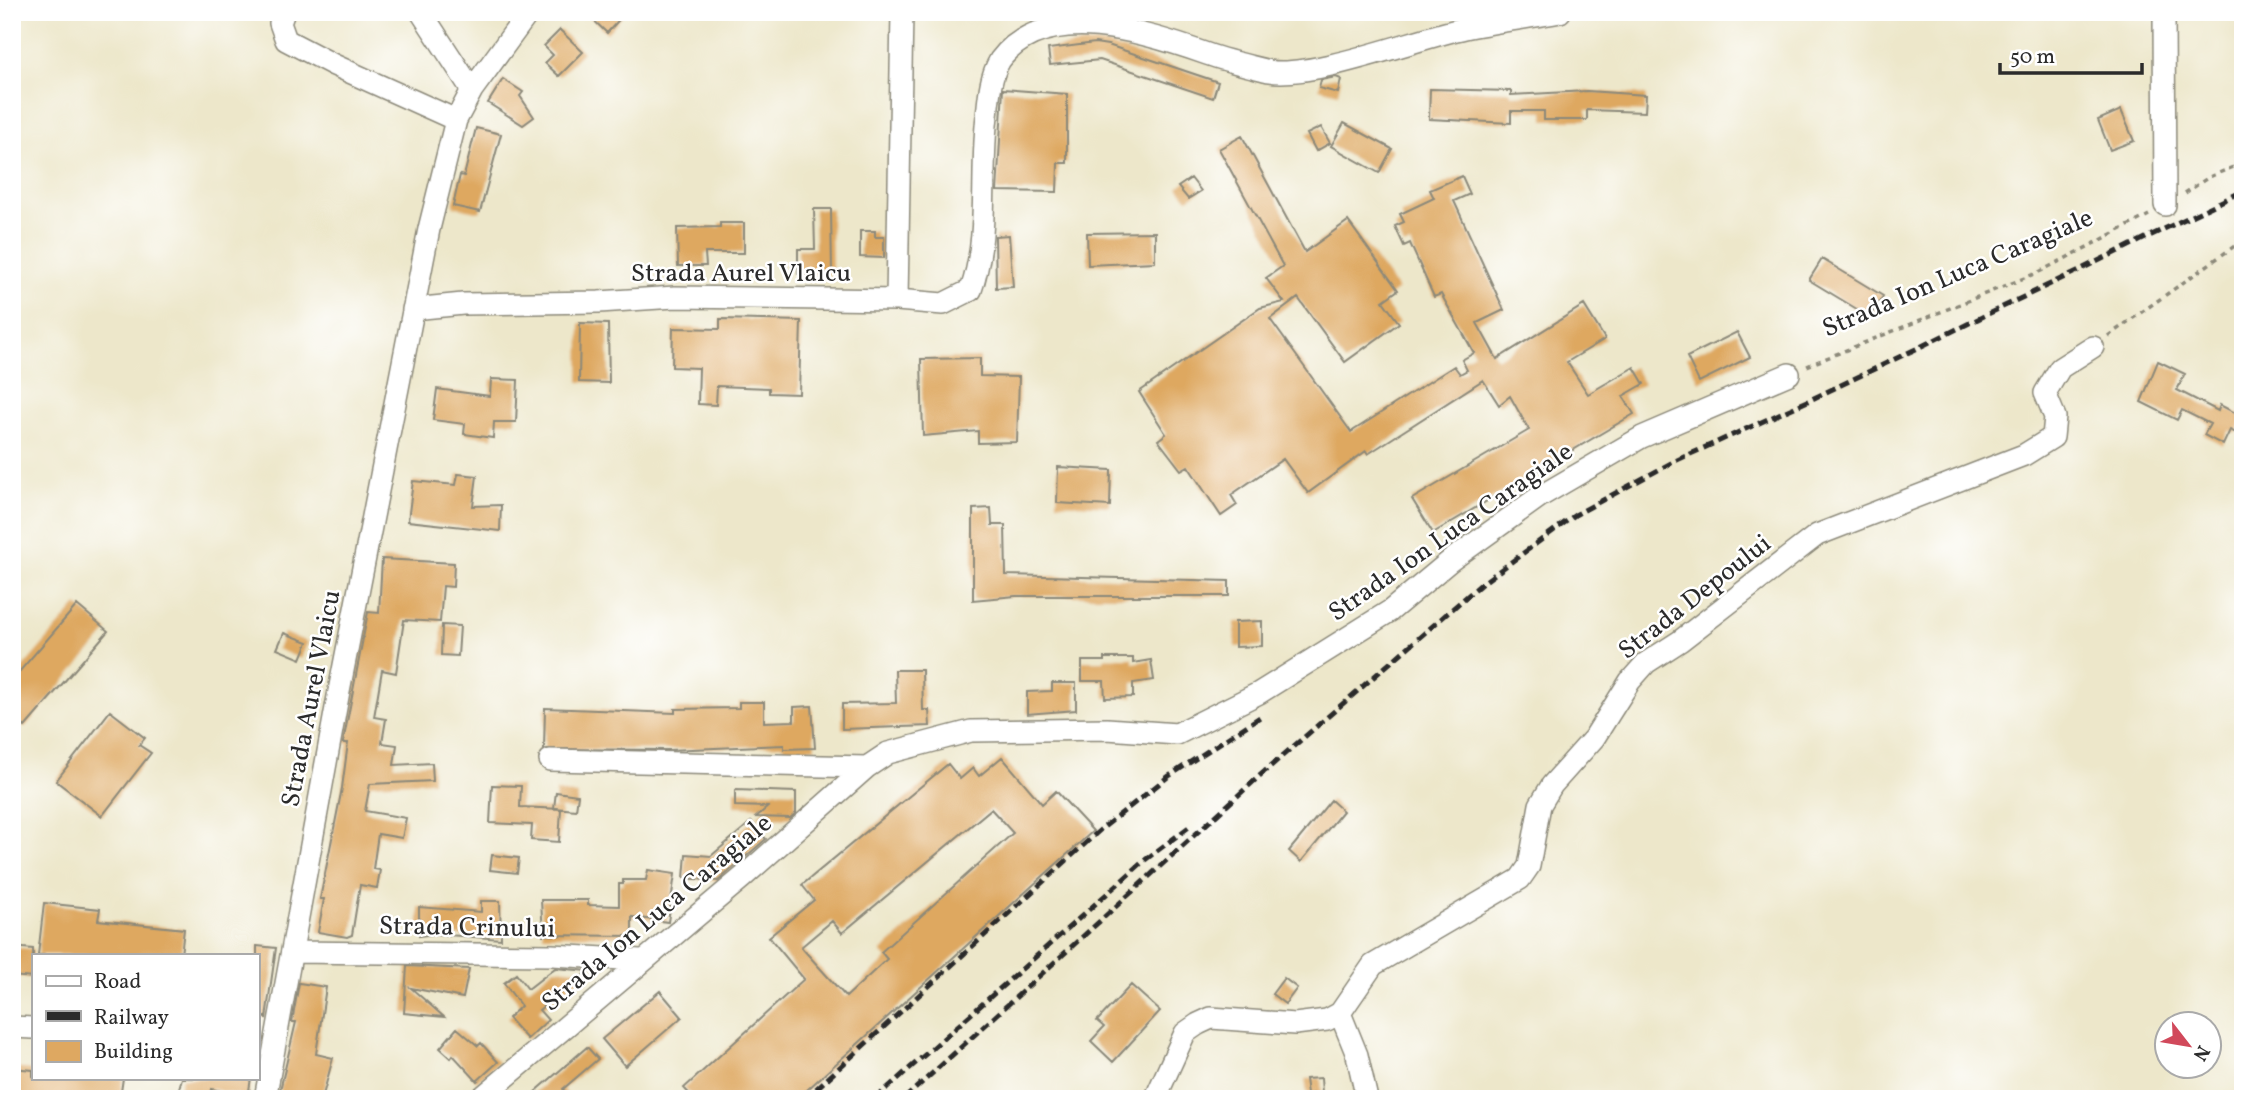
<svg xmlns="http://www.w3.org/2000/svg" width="2255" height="1111" viewBox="0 0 2255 1111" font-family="Vollkorn,serif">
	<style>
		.building { fill: #dea861; fill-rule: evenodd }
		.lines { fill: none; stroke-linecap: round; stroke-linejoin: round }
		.minor-casing { stroke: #8c897a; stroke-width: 24 }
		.path { stroke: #8c897a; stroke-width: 3.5; stroke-dasharray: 5 5; stroke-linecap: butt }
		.minor { stroke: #fff; stroke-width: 21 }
		.rail { stroke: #2b2b2b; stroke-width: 5; stroke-dasharray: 10 5; stroke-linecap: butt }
		.labels { text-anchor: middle; stroke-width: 5; stroke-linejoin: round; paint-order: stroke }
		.street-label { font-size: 26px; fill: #2b2b2b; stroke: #fff }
	</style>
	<rect width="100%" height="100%" fill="#fff"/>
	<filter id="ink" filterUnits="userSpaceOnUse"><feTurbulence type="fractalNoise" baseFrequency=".0143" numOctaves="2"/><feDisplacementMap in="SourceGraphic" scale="14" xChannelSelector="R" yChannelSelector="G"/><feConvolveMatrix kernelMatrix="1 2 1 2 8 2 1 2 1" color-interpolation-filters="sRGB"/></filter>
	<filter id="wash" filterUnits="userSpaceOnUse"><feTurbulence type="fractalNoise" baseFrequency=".00686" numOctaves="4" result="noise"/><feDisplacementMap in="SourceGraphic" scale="28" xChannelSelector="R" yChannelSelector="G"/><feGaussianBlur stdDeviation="1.57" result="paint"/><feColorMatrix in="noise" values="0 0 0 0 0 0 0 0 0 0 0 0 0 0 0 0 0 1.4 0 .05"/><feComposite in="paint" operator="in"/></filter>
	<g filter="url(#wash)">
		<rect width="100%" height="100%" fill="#ede7ca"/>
		<g id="blocks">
			<path class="building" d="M585 12H626L607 33Z
				M560 30 583 52 559 76 545 63 553 55 544 46Z
				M1095 43 1108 45 1218 82 1213 98 1100 60 1050 65 1048 49Z
				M1336 77 1341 79 1338 93 1319 88 1321 80Z
				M503 79 523 92 520 96 534 117 523 125 488 103Z
				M1003 89 1067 94V163H1058L1057 192 997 191Z
				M1430 89 1511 91V95L1587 91 1646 95 1645 112 1587 110V120H1544V111H1511V123L1429 119Z
				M2121 110 2134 141 2110 150 2098 120Z
				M1344 123 1392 149 1379 173 1331 146Z
				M1321 127 1330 143 1316 151 1307 134Z
				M476 128 501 134 480 212 453 206 460 175 464 176Z
				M1242 136 1305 252 1348 221 1398 290 1383 301 1399 323 1345 362 1298 298 1270 319 1351 432 1454 366 1460 374 1467 370 1462 360 1474 353 1441 294 1434 297 1410 243 1404 246 1395 226 1404 222 1400 214 1434 198 1430 190 1462 176 1470 194 1454 201 1504 310 1477 323 1497 359 1584 305 1605 339 1567 362 1588 394 1634 367 1644 384 1623 396 1634 414 1433 533 1412 499 1529 430 1510 396 1499 405 1483 380 1368 454 1366 451 1308 493 1283 459 1231 495 1237 505 1221 516 1188 466 1181 470 1158 440 1166 434 1139 392 1260 308 1284 302 1266 278 1283 266 1219 149Z
				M1191 178 1201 191 1188 199 1178 187Z
				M814 209H831L832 273 798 274V249H815Z
				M720 223H744V253H705L706 266H678L677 228 720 227Z
				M860 231H875V237H884V258L860 257Z
				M1155 232V262L1088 265 1087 233Z
				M1009 235 1013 287 996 288 995 236Z
				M1822 259 1883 296 1870 317 1809 280Z
				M720 319 801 321 799 394 769 393V388L717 386 716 405 698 404 699 368 672 367 673 328 720 329Z
				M580 323 608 324 609 383 579 382Z
				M1737 332 1750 357 1699 382 1687 357Z
				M980 358V376L1019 377 1017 442 978 443V431L923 436 921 359Z
				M2158 361 2185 374 2177 390 2218 411 2220 405 2243 417 2236 433 2230 430 2223 445 2204 435 2210 424 2182 410 2177 420 2141 402Z
				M491 379 518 380 516 422H494L493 438 464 434 465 424 433 420 437 389 490 396Z
				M1058 467 1111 470 1110 506 1057 503Z
				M458 474 477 476 473 506 501 505 500 531 408 521 413 481 456 485Z
				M991 508 992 525H1005L1006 575 1229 581V596H1016L973 600V509Z
				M382 559 454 563 453 587 443 586 440 622 404 620 396 673 382 670 374 717 386 719 382 743 397 745 394 765 432 763 433 781 370 784 365 811 406 818 402 838 378 834 373 869 380 870 377 888 360 885 352 935 347 937 318 932 324 899H320L342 788 348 743H343L368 612 379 613Z
				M77 605 108 631 25 727 12 716V680Z
				M1262 621V646L1235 647V622Z
				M442 625 460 626 458 656 441 655Z
				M284 633 308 642 301 659 277 649Z
				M1104 658H1133V663L1151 660 1154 680 1133 683V697L1105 698 1104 681H1082V661H1104Z
				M895 670H922L923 710H929L930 726 842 729V704L896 703Z
				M1052 683H1076V710L1027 714V692L1052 691Z
				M739 702H764V722L794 721V707L812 706 815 748 784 749V745L669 750 544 749 545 708 675 713V709L739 708Z
				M110 711 145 738 139 745 151 753 102 816 56 781Z
				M1002 757 1042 804 1056 791 1093 831 797 1099H694L684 1088 804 979 769 937 814 900 802 885 948 764 960 779 973 768 979 776ZM991 809 1013 833 881 952 887 959 846 997 801 947 832 921 842 933Z
				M492 785 521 786 520 807 561 809 559 842 531 840 532 825 490 823Z
				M735 790 796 792V813L790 818 756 817 768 807 735 806Z
				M556 792 578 795 576 810 554 808Z
				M1331 800 1343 811 1301 862 1289 851Z
				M751 822 766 839 718 881 684 878 686 854 711 856Z
				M492 855 519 858 517 873 490 870Z
				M648 870 675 874 668 922 632 917V936L543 935 541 900H588V905L619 906V884H623V880H646Z
				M481 901H500L501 939 434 934 419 936V907L481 912Z
				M44 903 100 909 98 920 184 929 181 955H38Z
				M257 946 276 948 266 1018 257 1016Z
				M12 947 33 949V978L12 976Z
				M407 966 469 969 463 998 411 988 444 1017 404 1013Z
				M555 968 589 971 539 1010 548 1020 527 1039 508 1018 521 1006 504 983 516 974 528 989Z
				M1284 978 1297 988 1285 1004 1272 994Z
				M299 983 326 987 316 1054 333 1058 322 1099H278L296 1022H292Z
				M1131 985 1160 1011 1113 1062 1091 1041 1104 1027 1097 1021Z
				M660 991 682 1017 625 1066 602 1039Z
				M457 1028 478 1046 481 1043 498 1062 477 1081 453 1055 451 1058 440 1048Z
				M587 1047 598 1059 563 1089 571 1099H527Z
				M12 1068 33 1070V1078H123L120 1099H12Z
				M182 1078H251L248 1097 212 1089 210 1098 178 1092Z
				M1321 1078 1322 1093 1307 1094 1305 1079Z"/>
		</g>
	</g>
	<g filter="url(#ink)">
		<use href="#blocks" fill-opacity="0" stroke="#8c897a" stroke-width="2"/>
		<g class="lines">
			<g class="minor-casing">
				<path id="minor" d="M284 12 280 23 286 40 334 65 456 120
					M421 12 472 90
					M2164 12 2165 205
					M897 300 902 12
					M413 309 463 304 599 302 675 297 897 300 943 304 971 290C990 236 980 173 987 116 989 96 990 77 1000 60 1045 0 1145 32 1207 54 1227 61 1249 66 1269 71 1311 79 1418 38 1465 28 1497 21 1529 18 1560 12
					M550 760 867 767
					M292 952 552 955 640 960
					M1340 1013 1357 1055 1367 1099
					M12 1027 33 1028
					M265 1099 339 691 429 229 456 120 472 90 529 12
					M480 1099 743 877 867 767 888 753 971 731 1107 729 1177 734 1259 693 1390 611 1450 561 1539 497 1642 437 1789 374
					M1155 1099 1185 1033 1198 1024 1211 1018 1295 1024 1327 1020 1340 1013 1373 965 1520 879 1529 866 1540 805 1552 785 1594 738 1630 681 1646 663 1680 641 1817 535 2024 455 2053 437 2055 417 2045 393 2060 368 2093 347"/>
			</g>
			<path class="path" d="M2185 193 2209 177 2243 163
				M2108 336 2243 240
				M1807 366 2039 272 2149 215"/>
			<use href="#minor" class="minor"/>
			<path class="rail" d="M805 1099 1100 830 1169 776 1263 715
				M875 1099 1145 860 1189 827
				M904 1099 1265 771 1480 585 1575 515 1675 461 1810 400 2243 191"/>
		</g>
	</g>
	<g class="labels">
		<g class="street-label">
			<text x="741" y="281">Strada Aurel Vlaicu</text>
			<text transform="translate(1957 272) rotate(-23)" y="9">Strada Ion Luca Caragiale</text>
			<text transform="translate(1450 531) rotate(-35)" y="9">Strada Ion Luca Caragiale</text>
			<text transform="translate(1694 596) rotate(-38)" y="9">Strada Depoului</text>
			<text transform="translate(310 698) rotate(-79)" y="9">Strada Aurel Vlaicu</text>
			<text transform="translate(656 912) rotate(-40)" y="9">Strada Ion Luca Caragiale</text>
			<text transform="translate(467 926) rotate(1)" y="9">Strada Crinului</text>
		</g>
	</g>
	<rect width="2255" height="1111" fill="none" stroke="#fff" stroke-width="42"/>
	<rect x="32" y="954" width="228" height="126" fill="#ffffff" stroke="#aaaaaa" stroke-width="2"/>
	<rect x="46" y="976" width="35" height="10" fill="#ffffff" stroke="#aaaaaa" stroke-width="2"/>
	<text x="94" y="988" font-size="21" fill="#2b2b2b">Road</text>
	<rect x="46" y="1011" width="35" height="10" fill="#2b2b2b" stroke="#aaaaaa" stroke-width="2"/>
	<text x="94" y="1024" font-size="21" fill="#2b2b2b">Railway</text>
	<rect x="46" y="1041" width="35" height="21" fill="#dea861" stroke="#aaaaaa" stroke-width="2"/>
	<text x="94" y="1058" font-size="21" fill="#2b2b2b">Building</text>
	<g transform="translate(2188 1045) rotate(121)"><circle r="33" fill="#ffffff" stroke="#aaaaaa" stroke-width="2"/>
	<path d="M0-5L12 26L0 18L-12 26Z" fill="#d1495b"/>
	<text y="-10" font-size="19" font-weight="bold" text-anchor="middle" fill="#2b2b2b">N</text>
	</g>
	<path d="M2000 63v10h142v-10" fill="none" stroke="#2b2b2b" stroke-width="3.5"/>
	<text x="2010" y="63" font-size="21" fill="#2b2b2b" stroke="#ffffff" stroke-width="5" paint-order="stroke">50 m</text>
</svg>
